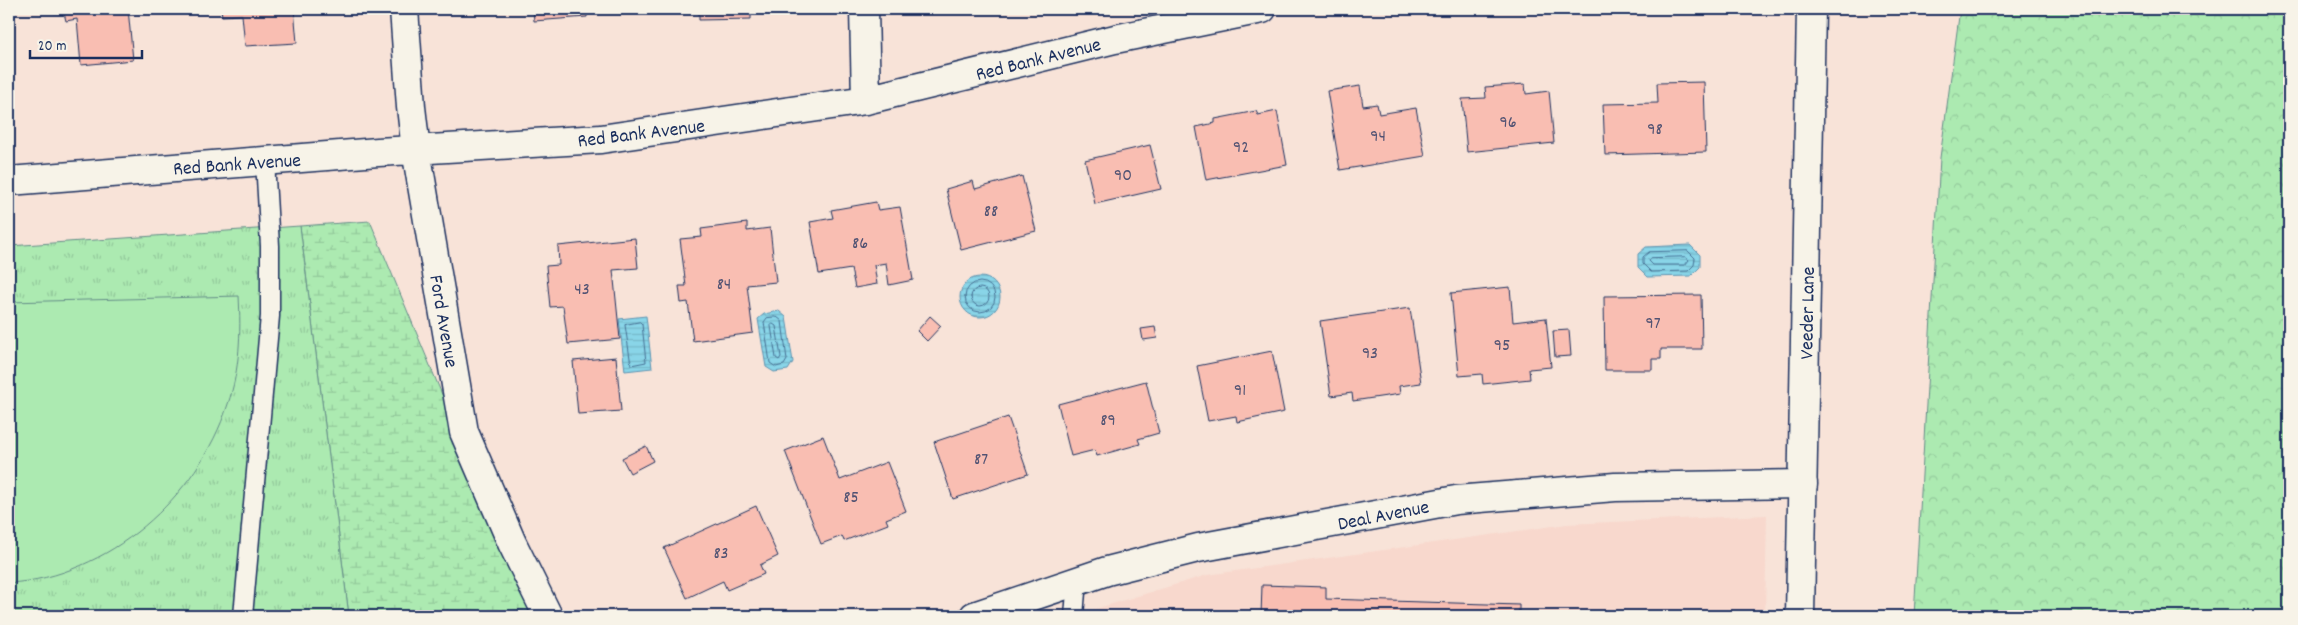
<svg xmlns="http://www.w3.org/2000/svg" width="2298" height="625" viewBox="0 0 2298 625" font-family="Dekko,sans-serif">
	<style>
		.built { fill: #f8d8cd }
		.forest { fill: url(#forest-crowns); stroke: #648c88 }
		.wetland { fill: url(#wetland-marsh); stroke: #648c88 }
		.park { fill: url(#park-tufts); stroke: #648c88 }
		.garden { fill: #aceab1; stroke: #648c88 }
		.water { fill: url(#water-rules); stroke: #5d93b1 }
		.lines { fill: none; stroke-linecap: round; stroke-linejoin: round }
		.shore { stroke: #477195; stroke-width: 1 }
		.building { fill: #f9beb2; stroke: #1b2f5e }
		.service-casing { stroke: #1b2f5e; stroke-width: 21 }
		.minor-casing { stroke: #1b2f5e; stroke-width: 31 }
		.tertiary-casing { stroke: #1b2f5e; stroke-width: 31 }
		.service { stroke: #f7f3e8; stroke-width: 18 }
		.minor { stroke: #f7f3e8; stroke-width: 28 }
		.tertiary { stroke: #f7f3e8; stroke-width: 28 }
		.labels { text-anchor: middle; stroke-width: 4; stroke-linejoin: round; paint-order: stroke }
		.number-label { font-size: 18px; fill: #525373 }
		.street-label { font-size: 20px; fill: #1b2f5e; stroke: #f7f3e8 }
	</style>
	<defs>
		<pattern id="forest-crowns" width="20" height="18" patternUnits="userSpaceOnUse" patternTransform="scale(1.25)"><rect width="20" height="18" fill="#aceab1"/><path d="M2 6a3 3 0 1 1 6 0M12 15a3 3 0 1 1 6 0" fill="none" stroke="#93c99b"/></pattern>
		<pattern id="wetland-marsh" width="20" height="14" patternUnits="userSpaceOnUse" patternTransform="scale(1.25)"><rect width="20" height="14" fill="#aceab1"/><path d="M1 5h8M5 5V1M11 12h8M15 12V8" fill="none" stroke="#93c99b"/></pattern>
		<pattern id="park-tufts" width="24" height="20" patternUnits="userSpaceOnUse" patternTransform="scale(1.25)"><rect width="24" height="20" fill="#aceab1"/><path d="M3 7l-1-3M5 7V3M7 7l1-3M15 17l-1-3M17 17v-4M19 17l1-3" fill="none" stroke="#93c99b"/></pattern>
		<pattern id="water-rules" width="6" height="5" patternUnits="userSpaceOnUse" patternTransform="scale(1.25)"><rect width="6" height="5" fill="#89d5e8"/><path d="M0 2.5h6" fill="none" stroke="#76b7c9"/></pattern>
	</defs>
	<rect width="100%" height="100%" fill="#f8e3d8"/>
	<filter id="ink" filterUnits="userSpaceOnUse"><feTurbulence type="fractalNoise" baseFrequency=".02" numOctaves="2"/><feDisplacementMap in="SourceGraphic" scale="10" xChannelSelector="R" yChannelSelector="G"/><feConvolveMatrix kernelMatrix="1 2 1 2 8 2 1 2 1" color-interpolation-filters="sRGB"/></filter>
	<g filter="url(#ink)">
		<path class="built" d="M1767 515 1765 616H1072L1207 575 1567 524Z"/>
		<path class="forest" d="M1960 9H2289V616H1914L1940 158Z"/>
		<path class="wetland" d="M370 221 534 616H349L300 226Z"/>
		<path class="park" d="M300 226 349 616H9V246Z"/>
		<path class="garden" d="M239 296C241 333 240 369 228 404 198 497 108 577 9 583V302Z"/>
		<path class="water" d="M1690 245 1700 255V267L1691 276 1648 277 1638 267V254L1646 247Z
			M960 297a20 20 0 1 1 40 0a20 20 0 1 1-40 0Z
			M779 311 786 317 793 362 788 370 774 372 766 367 758 319 764 314Z
			M646 316 652 368 625 371 619 319Z"/>
		<g class="lines">
			<path class="shore" d="M1688 251 1695 258 1694 265 1688 271 1651 272 1643 264V257L1649 252Z
				M1685 257 1689 260 1685 265H1653L1649 261 1651 258Z
				M965 297a15 15 0 1 1 30 0a15 15 0 1 1-30 0Z
				M971 297a9 9 0 1 1 18 0a9 9 0 1 1-18 0Z
				M777 317 782 321 787 360 784 365 776 367 770 363 764 322 767 318Z
				M640 322 642 324 646 362 631 365 625 325Z
				M773 324 776 326 781 357 779 360 776 358 771 326Z"/>
		</g>
		<path class="building" d="M54 9H128L133 60 81 65 77 19 66 21 64 13H54Z
			M221 9H294L297 43 245 46 242 15 222 16Z
			M533 9H587V17L534 21Z
			M699 9H751V19L699 20Z
			M1704 82 1706 152 1605 155 1603 104 1658 103 1657 83Z
			M1525 84 1526 94 1549 91 1554 143 1467 152 1462 99 1486 98 1485 87Z
			M1360 86 1363 106 1377 104 1379 114 1416 108 1425 156 1340 170 1327 91Z
			M1256 111 1258 115 1277 111 1287 165 1206 180 1196 127 1215 123V119Z
			M1150 145 1161 189 1095 204 1085 160Z
			M1022 176 1036 231 961 250 946 189 973 181 975 189Z
			M876 202 878 210 900 207 913 280 889 285 886 263 874 265 877 284 855 288 851 269 819 274 810 222 833 218 831 210Z
			M747 223V231L770 228 776 282 747 285 753 333 693 341 688 302 681 303 679 286H686L680 239 702 237 701 229Z
			M635 238 638 268 613 270 620 339 568 344 563 306 550 307 546 266 559 265 558 246Z
			M1510 287 1513 322 1546 318 1551 367 1529 369 1530 379 1483 384 1482 374 1459 376 1451 293Z
			M1701 295 1702 349H1661V359H1652V370H1605L1604 296Z
			M1410 308 1421 383 1399 386 1400 394 1353 401 1352 393 1331 396 1320 321Z
			M930 316 941 326 927 341 917 331Z
			M1155 327 1157 338 1143 340 1141 329Z
			M1569 330 1571 356 1555 357 1553 331Z
			M1272 351 1284 412 1237 422 1236 416 1208 421 1197 366Z
			M616 357 621 411 578 414 573 361Z
			M1146 381 1159 433 1138 439 1140 444 1097 456 1095 450 1071 456 1058 404Z
			M1008 417 1028 474 953 499 934 442Z
			M823 436 840 480 887 462 906 511 886 519 888 524 844 541 842 536 821 544 785 451Z
			M646 446 653 461 630 473 622 458Z
			M756 506 778 556 760 565 764 574 727 590 723 581 687 598 664 548Z
			M1262 585 1326 587V599L1519 605V616H1261Z"/>
		<g class="lines">
			<g class="service-casing">
				<path id="service" d="M243 616 270 316V246L265 161
					M1074 616 1077 580"/>
			</g>
			<g class="minor-casing">
				<path id="minor" d="M404 9 411 107 416 150 464 432 512 543 548 616
					M864 9 866 100
					M9 181 378 152 601 139 866 100 1115 39 1262 9
					M974 616 1107 571 1198 548 1456 500 1615 487 1803 484"/>
			</g>
			<g class="tertiary-casing">
				<path id="tertiary" d="M1800 616 1811 9"/>
			</g>
			<use href="#service" class="service"/>
			<use href="#minor" class="minor"/>
			<use href="#tertiary" class="tertiary"/>
		</g>
	</g>
	<g class="labels">
		<g class="number-label">
			<text x="1508" y="127">96</text>
			<text x="1655" y="134">98</text>
			<text x="1378" y="141">94</text>
			<text x="1241" y="152">92</text>
			<text x="1123" y="180">90</text>
			<text x="991" y="216">88</text>
			<text x="860" y="248">86</text>
			<text x="724" y="289">84</text>
			<text x="582" y="294">43</text>
			<text x="1653" y="328">97</text>
			<text x="1502" y="350">95</text>
			<text x="1370" y="358">93</text>
			<text x="1240" y="395">91</text>
			<text x="1108" y="425">89</text>
			<text x="981" y="464">87</text>
			<text x="851" y="502">85</text>
			<text x="721" y="558">83</text>
		</g>
		<g class="street-label">
			<text transform="translate(1038 58) rotate(-14)" y="7">Red Bank Avenue</text>
			<text transform="translate(641 132) rotate(-7)" y="7">Red Bank Avenue</text>
			<text transform="translate(237 163) rotate(-4)" y="7">Red Bank Avenue</text>
			<text transform="translate(1806 313) rotate(-89)" y="7">Veeder Lane</text>
			<text transform="translate(445 321) rotate(80)" y="7">Ford Avenue</text>
			<text transform="translate(1383 514) rotate(-11)" y="7">Deal Avenue</text>
		</g>
	</g>
	<rect width="2298" height="625" fill="none" stroke="#f7f3e8" stroke-width="30"/>
	<rect x="15" y="15" width="2268" height="595" fill="none" stroke="#1b2f5e" stroke-width="2" filter="url(#ink)"/>
	<path d="M30 50v8h112v-8" fill="none" stroke="#1b2f5e" stroke-width="2.5"/>
	<text x="38" y="50" font-size="15" fill="#1b2f5e" stroke="#f7f3e8" stroke-width="4" paint-order="stroke">20 m</text>
</svg>
